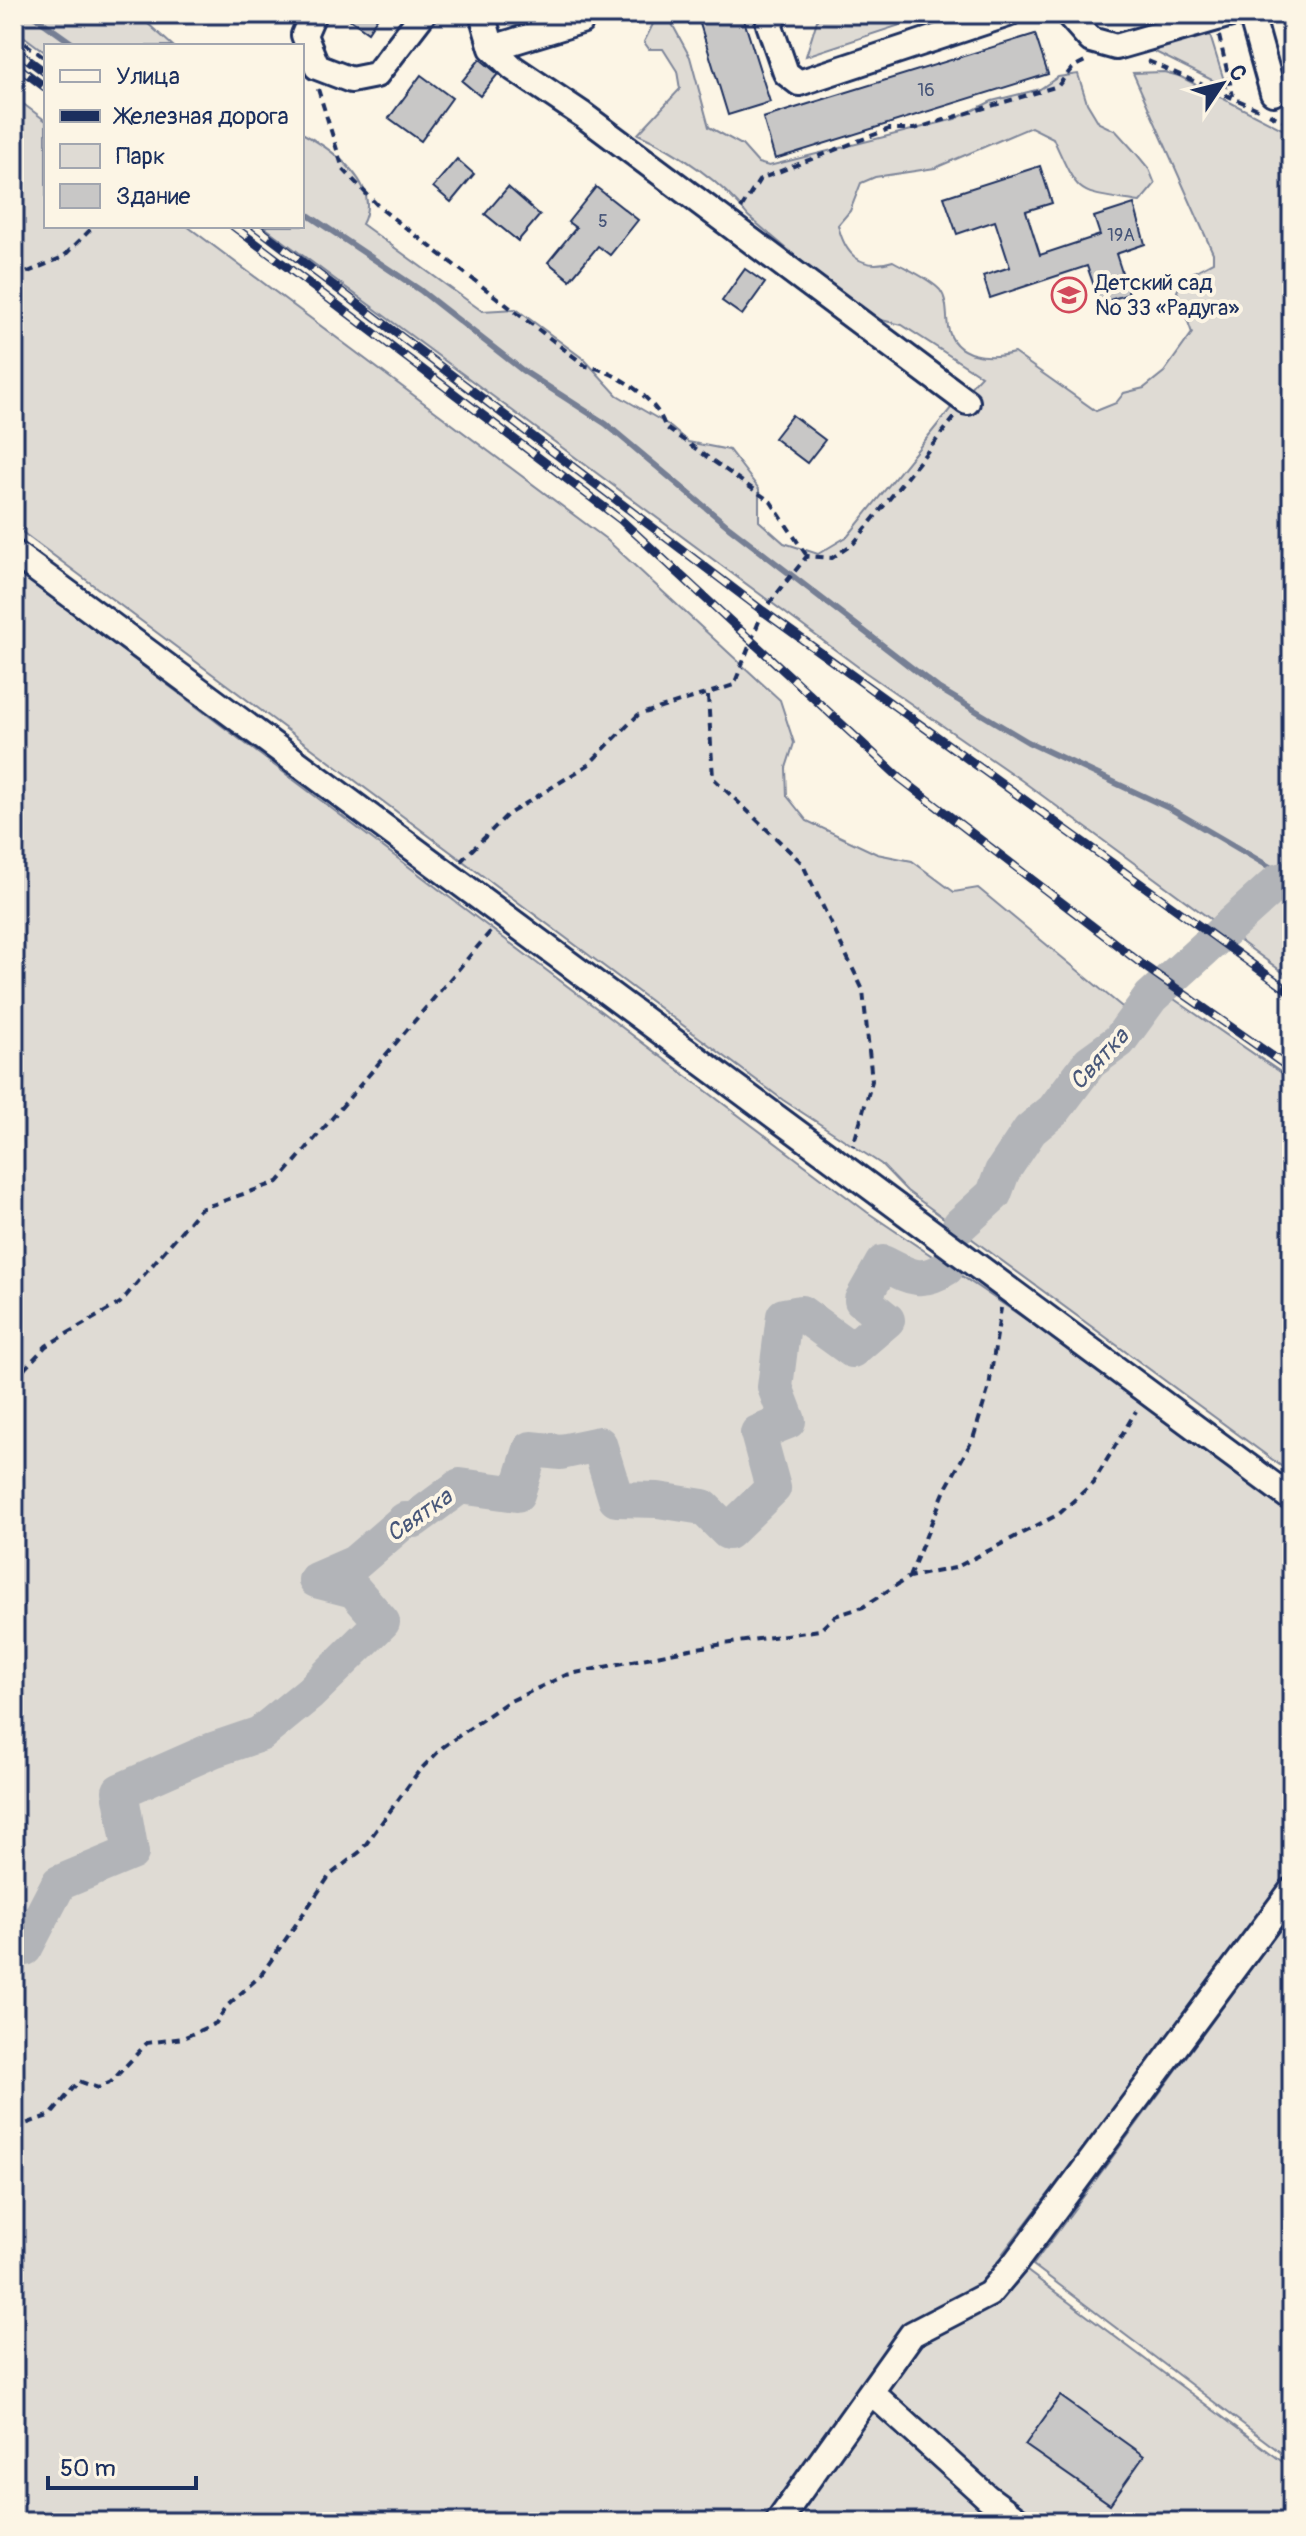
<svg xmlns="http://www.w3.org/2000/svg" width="1306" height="2536" viewBox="0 0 1306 2536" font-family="Pangolin,sans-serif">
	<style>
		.green { fill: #dfdbd4; stroke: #7d8599; stroke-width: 2 }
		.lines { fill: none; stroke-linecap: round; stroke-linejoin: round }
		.stream { stroke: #767f94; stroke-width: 6 }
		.river { stroke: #b2b4b8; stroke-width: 36 }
		.building { fill: #c8c7c6; stroke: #1b2f5e; stroke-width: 2 }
		.minor-casing { stroke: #1b2f5e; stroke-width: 30 }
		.path { stroke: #1b2f5e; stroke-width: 4; stroke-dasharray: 8 6; stroke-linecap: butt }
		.minor { stroke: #fcf5e5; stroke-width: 24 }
		.rail-casing { stroke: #1b2f5e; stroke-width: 9 }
		.rail { stroke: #fcf5e5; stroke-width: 6; stroke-dasharray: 18; stroke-linecap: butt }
		.labels { text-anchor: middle; stroke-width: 8; stroke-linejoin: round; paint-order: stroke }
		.number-label { font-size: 18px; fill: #465578 }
		.poi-label { font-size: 22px; fill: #1b2f5e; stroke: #fcf5e5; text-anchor: start }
		.water-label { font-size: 24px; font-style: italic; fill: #485779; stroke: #fcf5e5 }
	</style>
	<rect width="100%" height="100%" fill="#fcf5e5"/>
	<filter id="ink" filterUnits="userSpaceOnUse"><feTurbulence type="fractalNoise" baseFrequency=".0125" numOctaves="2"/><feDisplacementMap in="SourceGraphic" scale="16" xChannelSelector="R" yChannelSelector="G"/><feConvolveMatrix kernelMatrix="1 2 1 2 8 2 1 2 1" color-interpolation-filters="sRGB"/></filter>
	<g filter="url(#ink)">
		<path class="green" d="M14 14H137L173 46H46V53L14 29Z
			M819 14H943L947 25 942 27 924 17 806 56Z
			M1204 16 1226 87 1127 38Z
			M655 20 671 22 690 57 709 127 742 145 758 163 769 166 955 119 992 101 1040 89 1058 77 1078 74 1087 103 1099 123 1116 131 1135 152 1149 169 1155 184 1140 202C1076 191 1081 200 1053 138L1031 127 935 168 875 177 861 183 850 211 838 225C845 255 861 271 893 261 907 269 929 278 940 290 948 300 946 315 948 327 954 359 990 359 1014 353L1096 411 1116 403 1124 393 1144 388 1164 372 1192 333 1177 291 1185 277 1213 262V253L1133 73 1164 72 1179 76 1292 134V979L1021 780 865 672 263 226H302V133C333 150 383 185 362 224L482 311 516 309 585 360 617 395 667 424 688 442 729 450 759 489V521L784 543 818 554 848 536 951 408 981 376 902 325 873 318 857 308 748 216C722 182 677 151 638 134L680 89 677 71 663 49H649L644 42Z
			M14 97 46 121V226H187L606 539 780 700 794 743 786 768 787 796 807 821 877 854 912 861 954 892 978 888 1144 1025 1171 997 1292 1080V1474L907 1191 881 1164 783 1100 14 526Z
			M14 569 867 1212 1292 1499V1876L1003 2253 1292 2469V2522H14Z
			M1292 1913V2461L1033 2265Z"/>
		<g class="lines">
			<path class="stream" d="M31 14 76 46
				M302 211 420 290 522 370 606 424 729 527 938 688 1028 742 1171 809 1292 880"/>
			<path class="river" d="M960 1225 994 1194 1002 1172 1030 1130 1054 1110 1090 1062 1119 1041 1151 997 1279 881 1292 879
				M14 1949 25 1948 59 1883 131 1853 120 1791 213 1750 260 1734 310 1693 382 1622 354 1590 316 1580 355 1563 405 1520H414L460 1486 517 1494 531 1449 561 1452 599 1444 616 1499 658 1500 703 1507 728 1532 773 1488 758 1433 788 1421 775 1387 784 1316 801 1313 852 1350 887 1320 862 1300 883 1263C909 1276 920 1285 946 1268"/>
		</g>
		<path class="building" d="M342 14H380L368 32Z
			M697 14H742L770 102 728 115Z
			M1035 34 1048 74 775 159 763 118Z
			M480 59 498 74 480 96 462 81Z
			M421 75 452 98 421 141 389 118Z
			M457 159 474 174 451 202 433 187Z
			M1040 166 1052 203 1026 211 1040 255 1100 235 1094 217 1134 204 1145 244 1116 254 1129 294 1100 303 1087 266 990 298 983 276 1010 267 995 221 957 234 944 197Z
			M508 187 540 215 518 241 485 214Z
			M596 187 638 220 610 255 598 246 570 280 548 262 576 228 568 222Z
			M745 269 765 283 742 315 722 301Z
			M792 415 825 440 807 463 774 438Z
			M1060 2396 1144 2456 1110 2504 1025 2445Z"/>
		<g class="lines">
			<g class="minor-casing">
				<path id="minor" d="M313 14 304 35 317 67 351 80 376 75 423 14
					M482 14 492 48 513 68 583 115 967 402
					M776 14 769 24 786 73 799 83 1008 14
					M1068 14 1091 40 1116 47 1231 14
					M1251 14 1273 93
					M492 48 581 21
					M14 553 1292 1499
					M871 2392 987 2497 1021 2522
					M778 2522 912 2334 989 2294 1015 2263 1292 1890"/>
			</g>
			<path class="path" d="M872 14 921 20
				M14 35 46 59
				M1219 36 1233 96
				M1148 61 1258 109
				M318 89 343 169 380 208 586 366C614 370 658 399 665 427L771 502 807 556
				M1269 114 1292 125
				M741 209 760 179 889 129H914L1058 86 1073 67 1085 61
				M14 278 63 257 94 226
				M708 696 713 778 802 863 863 990 872 1081 853 1146
				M461 861 507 815 588 765 638 715 734 685 763 611 807 556 832 558 854 543 955 417
				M14 1380 46 1346 120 1303 200 1209 278 1182 490 932
				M909 1577 945 1490 973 1439 989 1387 1001 1308
				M14 2128 51 2115 79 2081 98 2088 111 2082 147 2043 183 2038 216 2023 227 2006 261 1975 330 1875 361 1851 419 1771 443 1747 506 1703 566 1675 690 1649 820 1630 835 1616 863 1607 909 1577 955 1568 1059 1514 1093 1483 1136 1411"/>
			<use href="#minor" class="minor"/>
			<g class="rail-casing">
				<path id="rail" d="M14 49 46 73
					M14 64 46 88
					M233 226 621 520 900 778 1147 968 1292 1070
					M255 226 763 611 1292 993"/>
			</g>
			<use href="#rail" class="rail"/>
		</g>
	</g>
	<defs>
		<g id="school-ring" transform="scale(1.8)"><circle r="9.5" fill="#fcf5e5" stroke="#d1495b" stroke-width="1.5"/><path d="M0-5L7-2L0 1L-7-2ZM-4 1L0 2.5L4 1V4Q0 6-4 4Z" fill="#d1495b"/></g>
	</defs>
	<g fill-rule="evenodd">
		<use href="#school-ring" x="1069" y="295"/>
	</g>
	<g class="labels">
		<g class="number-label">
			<text x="926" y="96">16</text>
			<text x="603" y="227">5</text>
			<text x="1121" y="241">19А</text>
		</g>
		<g class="poi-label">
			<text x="1095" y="290">Детский сад<tspan x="1095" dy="25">№ 33 «Радуга»</tspan></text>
		</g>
		<g class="water-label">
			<text transform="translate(1099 1059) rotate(-47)" y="8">Святка</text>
			<text transform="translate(419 1515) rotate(-35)" y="8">Святка</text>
		</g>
	</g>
	<rect width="1306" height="2536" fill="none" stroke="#fcf5e5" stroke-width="48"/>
	<rect x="24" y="24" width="1258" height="2488" fill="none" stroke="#1b2f5e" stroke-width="3" filter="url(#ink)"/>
	<rect x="44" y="44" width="260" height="184" fill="#fcf5e5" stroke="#a2a6af" stroke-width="2"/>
	<rect x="60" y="70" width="40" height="12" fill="#fcf5e5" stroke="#a2a6af" stroke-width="2"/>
	<text x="116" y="84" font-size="24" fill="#1b2f5e">Улица</text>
	<rect x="60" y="110" width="40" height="12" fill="#1b2f5e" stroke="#a2a6af" stroke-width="2"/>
	<text x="116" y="124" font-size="24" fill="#1b2f5e">Железная дорога</text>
	<rect x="60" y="144" width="40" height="24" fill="#dfdbd4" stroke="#a2a6af" stroke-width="2"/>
	<text x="116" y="164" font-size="24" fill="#1b2f5e">Парк</text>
	<rect x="60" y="184" width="40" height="24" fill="#c8c7c6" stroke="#a2a6af" stroke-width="2"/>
	<text x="116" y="204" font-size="24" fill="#1b2f5e">Здание</text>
	<g transform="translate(1222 84) rotate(55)" stroke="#fcf5e5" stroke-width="6" paint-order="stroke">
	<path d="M0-6L14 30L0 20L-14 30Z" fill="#1b2f5e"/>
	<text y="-12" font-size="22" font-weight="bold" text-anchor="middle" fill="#1b2f5e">С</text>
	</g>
	<path d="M48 2476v12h148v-12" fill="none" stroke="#1b2f5e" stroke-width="4"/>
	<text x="60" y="2476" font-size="24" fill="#1b2f5e" stroke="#fcf5e5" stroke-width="6" paint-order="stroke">50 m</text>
</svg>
